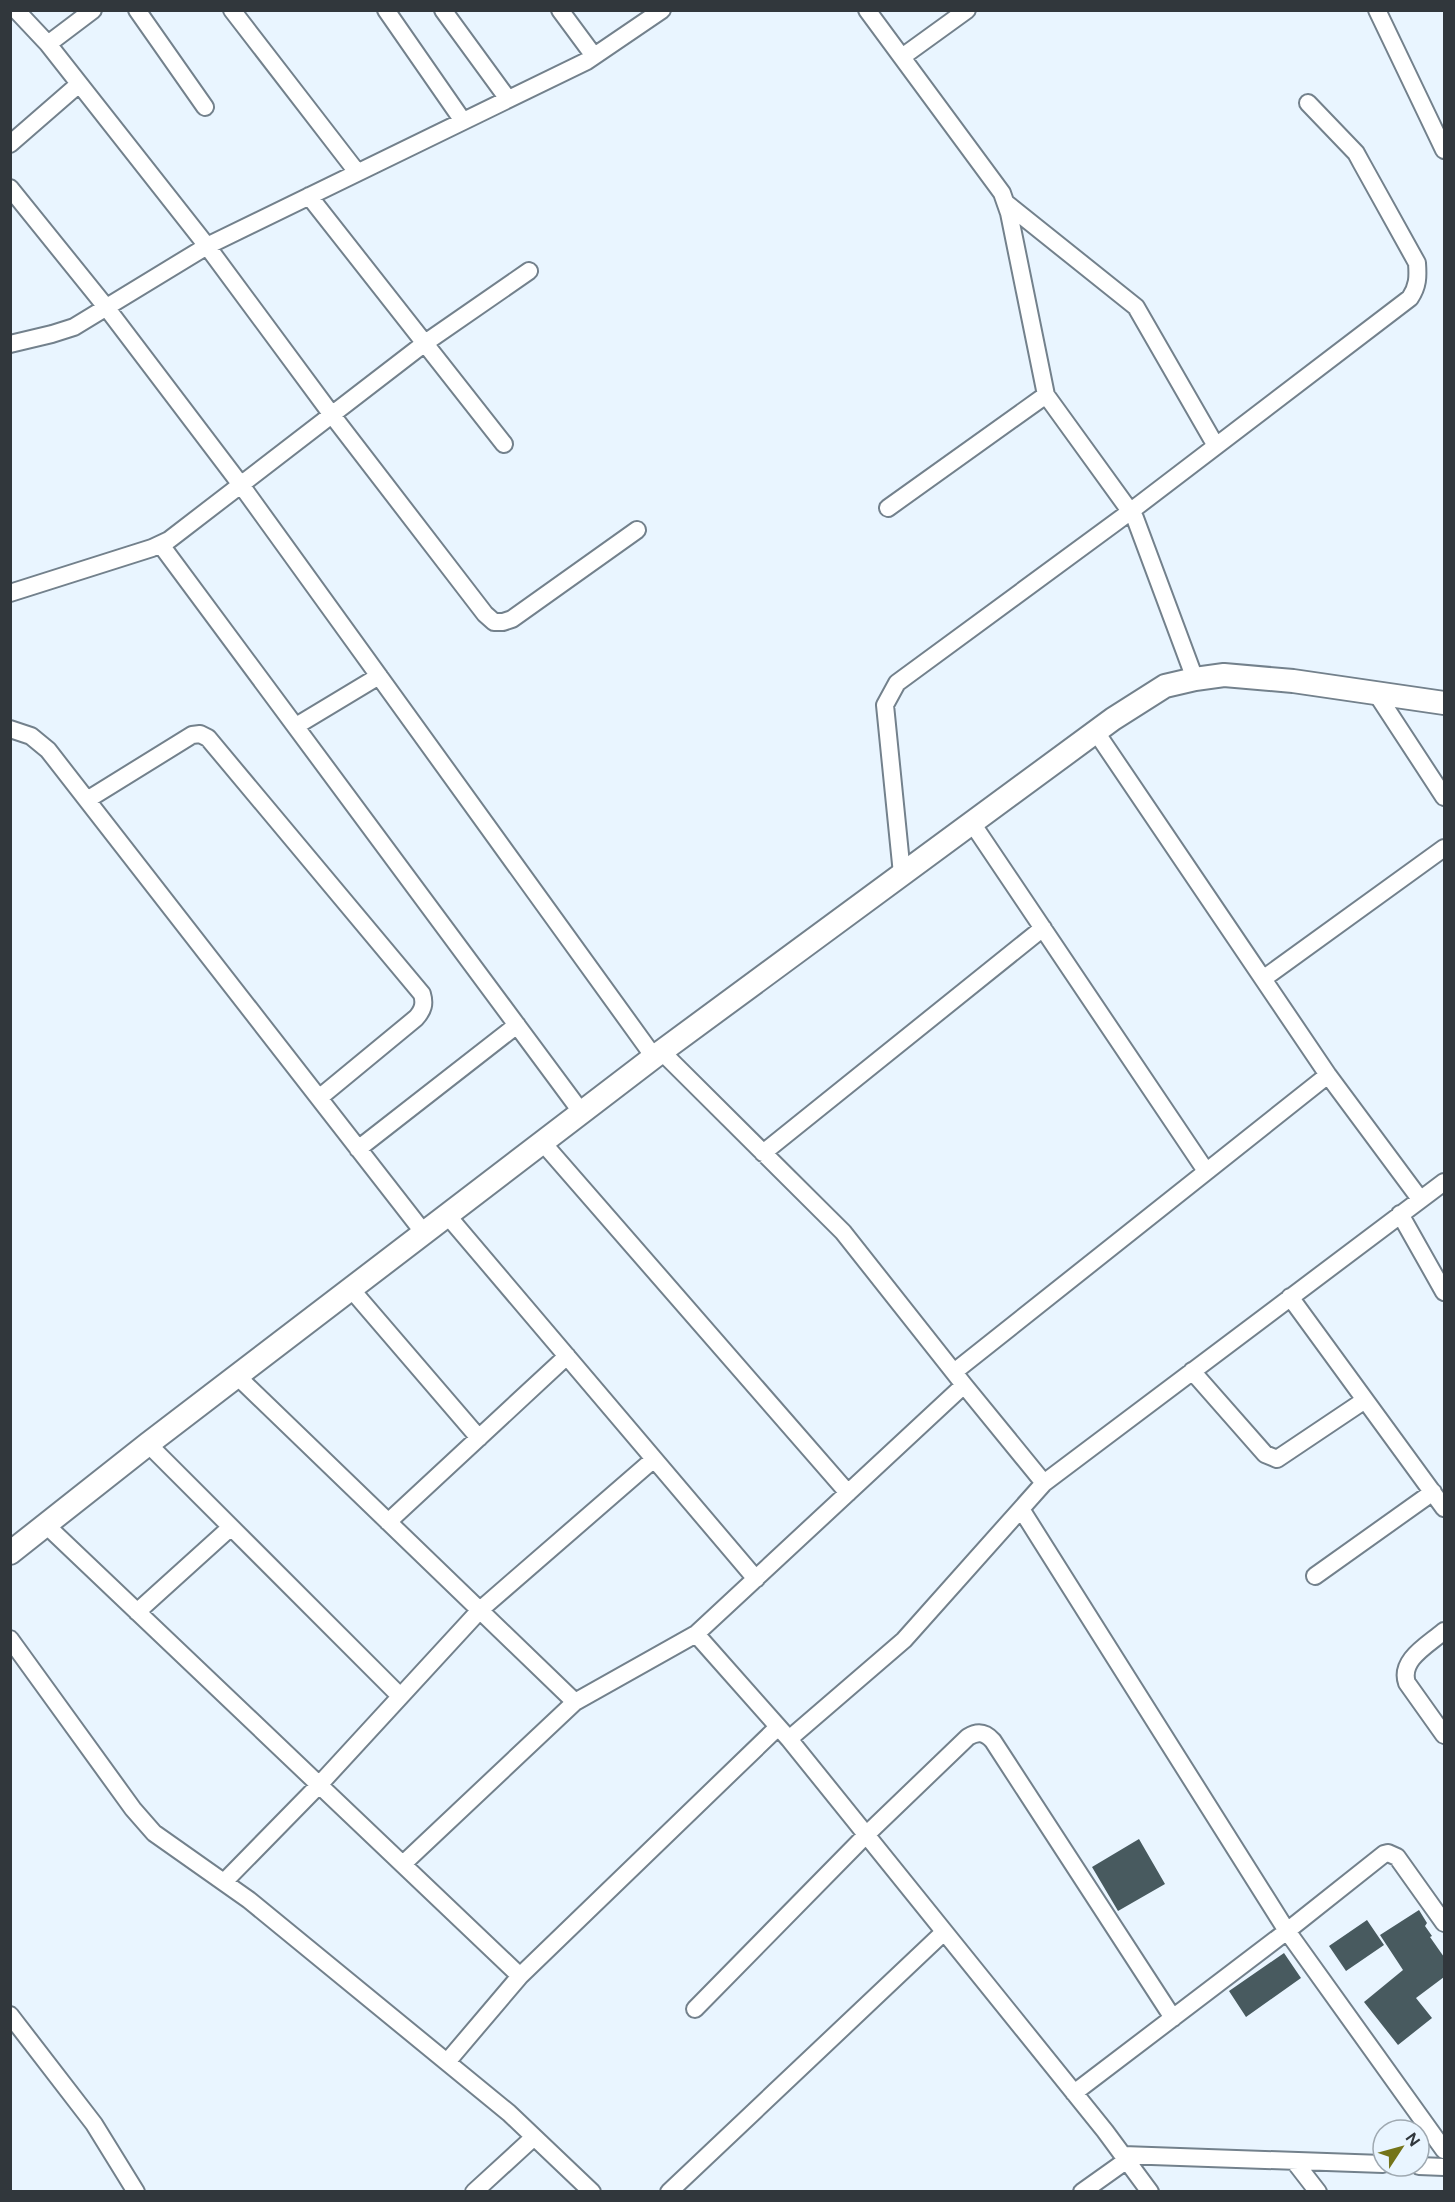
<svg xmlns="http://www.w3.org/2000/svg" width="1455" height="2202" viewBox="0 0 1455 2202" font-family="Figtree,sans-serif">
	<style>
		.building { fill: #485a5f }
		.lines { fill: none; stroke-linecap: round; stroke-linejoin: round }
		.street-casing { stroke: #73818c; stroke-width: 20 }
		.secondary-casing { stroke: #73818c; stroke-width: 26 }
		.street { stroke: #fff; stroke-width: 16 }
		.secondary { stroke: #fff; stroke-width: 22 }
	</style>
	<rect width="100%" height="100%" fill="#e9f5ff"/>
	<path class="building" d="M1139 1839 1165 1884 1118 1911 1092 1867Z
		M1419 1910 1427 1923 1425 1926 1432 1936 1430 1937 1444 1957V1977L1416 1998 1432 2018 1398 2045 1364 2002 1403 1970 1380 1935Z
		M1367 1920 1384 1945 1346 1971 1329 1946Z
		M1284 1953 1301 1978 1246 2017 1229 1991Z"/>
	<g class="lines">
		<g class="street-casing">
			<path id="street" d="M16 10 48 44 207 246 332 415 485 614 494 622H503L512 619 637 530
				M137 10 205 107
				M232 10 357 172
				M386 10 463 121
				M443 10 508 99
				M560 10 594 56
				M867 10 1002 193 1009 213 1046 395 1135 518 1195 679
				M1377 10 1444 150
				M48 44 93 10
				M902 57 967 10
				M10 144 79 84
				M10 188 106 307 241 485 654 1057
				M309 196 504 444
				M1006 203 1136 307 1216 446
				M10 344 52 334 74 327 207 246 587 61 662 10
				M888 508 1046 395
				M161 545 582 1113
				M10 593 152 548 169 540 425 343 529 271
				M1376 693 1444 797
				M296 726 379 676
				M10 729 31 736 48 750 424 1233
				M1096 732 1328 1075 1420 1199
				M87 800 192 735 200 734 208 738 422 994C425 1004 423 1010 416 1018L319 1098
				M972 823 1206 1171
				M902 874 885 705 897 683 1131 511 1410 298C1418 286 1418 277 1417 263L1362 164 1356 153 1308 103
				M1263 979 1444 848
				M543 1143 848 1493
				M358 1149 517 1025
				M763 1153 1043 928
				M1400 1214 1444 1292
				M447 1215 756 1579
				M351 1289 479 1438
				M1290 1297 1444 1508
				M1192 1371 1265 1454 1277 1459 1365 1400
				M954 1372 1328 1075
				M237 1376 575 1702 696 1634 789 1739 904 1640 1044 1483 964 1385 843 1232 662 1052
				M148 1444 400 1696
				M1044 1483 1444 1182
				M1021 1509 1287 1931 1444 2150
				M388 1522 567 1356
				M46 1525 520 1976
				M1315 1576 1433 1492
				M137 1612 231 1527
				M1444 1631C1428 1645 1399 1660 1407 1683L1444 1735
				M696 1634 964 1385
				M10 1639 133 1809 154 1833 249 1900 509 2113 592 2192
				M789 1739 1105 2131 1150 2192
				M403 1864 575 1702
				M224 1882 319 1785 480 1610 654 1459
				M695 2009 866 1835 968 1737C978 1731 985 1732 993 1741L1173 2018
				M10 2015 94 2124 136 2192
				M447 2062 520 1976 778 1727
				M1074 2093 1287 1931 1384 1854 1388 1853 1397 1857 1444 1923
				M1123 2155 1383 2164
				M1294 2161 1318 2192
				M1419 2166 1444 2167
				M474 2192 534 2137
				M669 2192 944 1932
				M1082 2192 1127 2160"/>
		</g>
		<g class="secondary-casing">
			<path id="secondary" d="M10 1553 148 1444 654 1057 1113 719 1165 686 1195 679 1224 675 1293 681 1444 703"/>
		</g>
		<use href="#street" class="street"/>
		<use href="#secondary" class="secondary"/>
	</g>
	<rect width="1455" height="2202" fill="none" stroke="#31373c" stroke-width="24"/>
	<g transform="translate(1401 2148) rotate(54)"><circle r="28" fill="#e9f5ff" stroke="#9fa9b1" stroke-width="1.5"/>
	<path d="M0-4.5L10 22L0 15L-10 22Z" fill="#747419"/>
	<text y="-9" font-size="16" font-weight="bold" text-anchor="middle" fill="#31373c">N</text>
	</g>
</svg>
